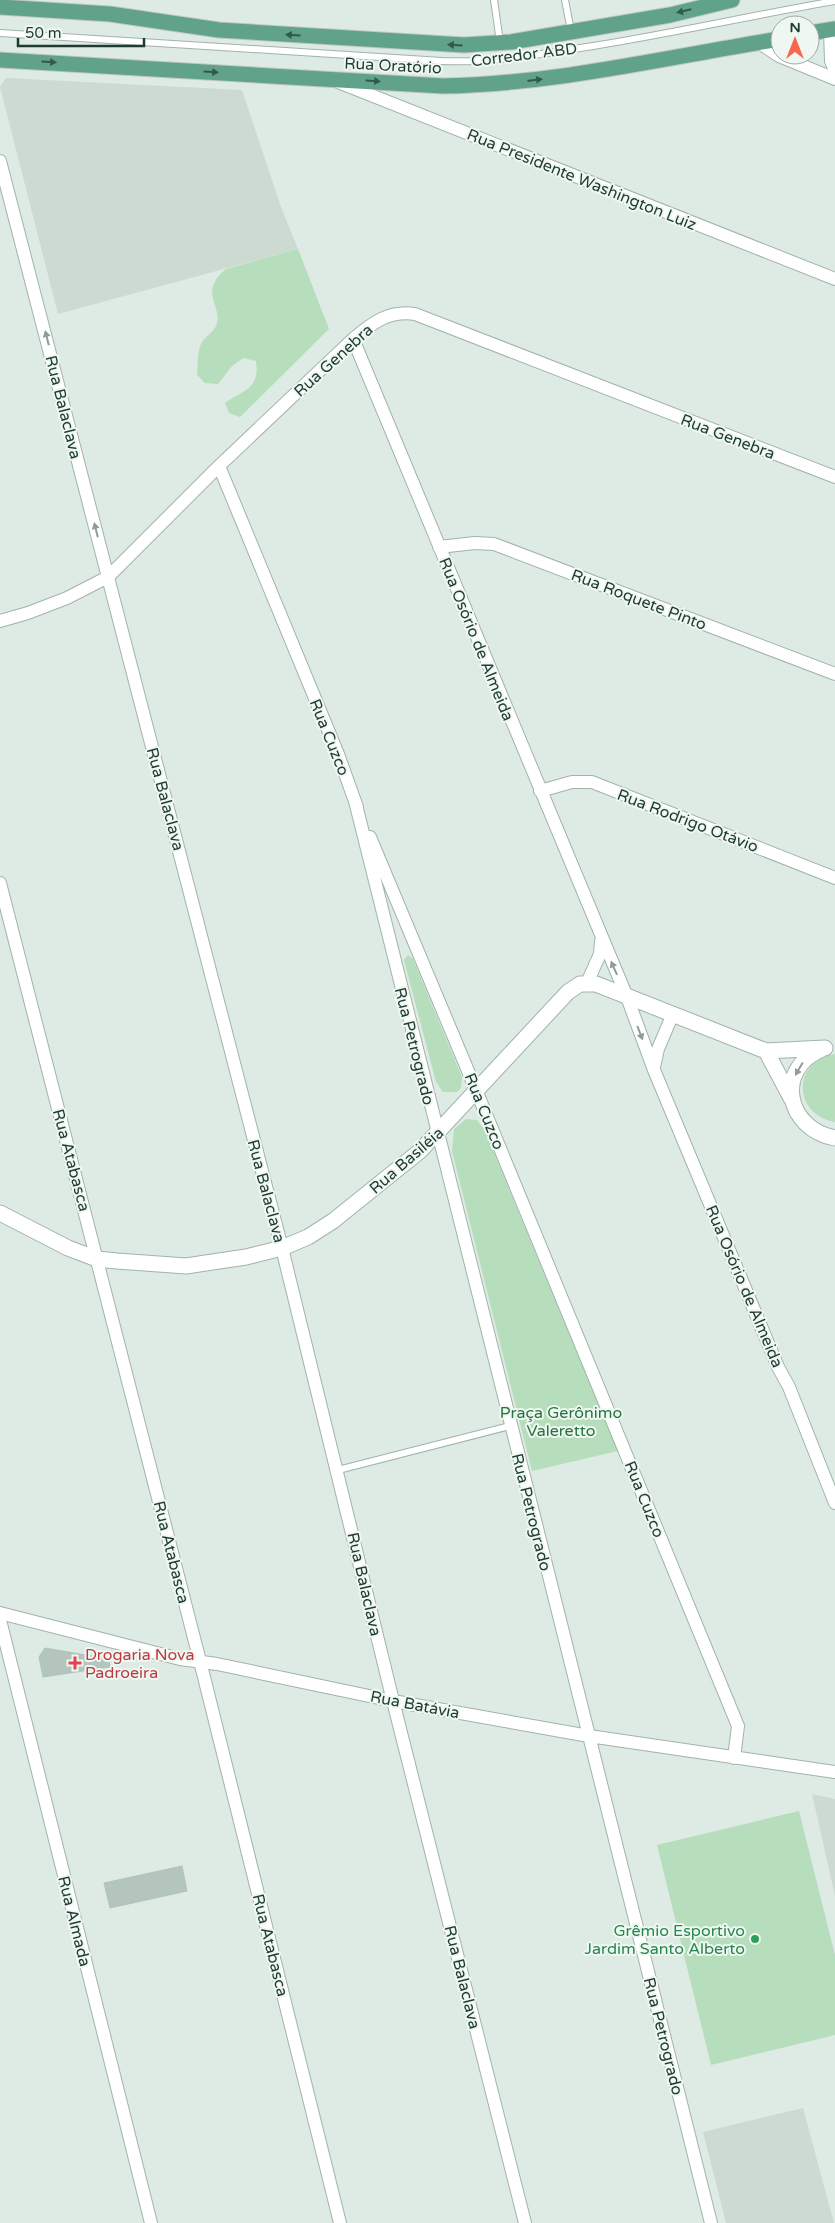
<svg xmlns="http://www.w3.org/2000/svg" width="835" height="2223" viewBox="0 0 835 2223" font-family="'Varela Round',sans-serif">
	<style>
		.built { fill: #ccdad2 }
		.green { fill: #b6ddbc }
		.building { fill: #b3c5bc; stroke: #b0c4ba }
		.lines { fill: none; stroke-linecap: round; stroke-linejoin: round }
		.service-casing { stroke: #a1b3aa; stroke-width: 8 }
		.minor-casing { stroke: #a1b3aa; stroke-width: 14 }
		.tertiary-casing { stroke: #a1b3aa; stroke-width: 17 }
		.primary-casing { stroke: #c0c8c5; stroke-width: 17 }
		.service { stroke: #fff; stroke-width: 6 }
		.minor { stroke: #fff; stroke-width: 12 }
		.tertiary { stroke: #fff; stroke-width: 15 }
		.primary { stroke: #60a28a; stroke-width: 15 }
		.oneway { fill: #325a4b }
		.oneway2 { fill: #8f9d98 }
		.health-dot { fill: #e0444e; stroke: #eff7f2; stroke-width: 2 }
		.leisure-dot { fill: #2e9e5b; stroke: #eff7f2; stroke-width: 2 }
		.labels { text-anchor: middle; stroke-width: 4; stroke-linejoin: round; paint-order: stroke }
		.street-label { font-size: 16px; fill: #1f3b30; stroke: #eff7f2 }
		.park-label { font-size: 16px; fill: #27733d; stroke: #eff7f2 }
		.health-label { font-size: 16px; fill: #be3a42; stroke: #eff7f2; text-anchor: start }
		.leisure-label { font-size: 16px; fill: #27864d; stroke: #eff7f2; text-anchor: end }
	</style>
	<rect width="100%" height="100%" fill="#deebe4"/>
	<path class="built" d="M6 78 242 90 281 207 298 249 58 314 0 87Z
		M812 1794 835 1799V1896Z
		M803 2108 834 2223H726L703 2132Z"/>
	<path class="green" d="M298 249 329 329 240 417 229 413 225 403C244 390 260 389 256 361L243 358 232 366 218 384 205 383 197 375C198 366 197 352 201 344 204 337 213 333 216 326 224 305 197 293 226 269Z
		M408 955 413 959 462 1077 461 1088 457 1092H443L436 1082 404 960Z
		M835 1054V1122C792 1114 792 1061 835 1054Z
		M466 1119 477 1120 484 1129 618 1451 532 1471 452 1151 454 1129Z
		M799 1811 835 1955V2035L711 2065 657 1845Z"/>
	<path class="building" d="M45 1648 109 1659 110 1667 43 1677 39 1657Z
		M182 1866 187 1891 110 1908 104 1883Z"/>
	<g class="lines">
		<g class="service-casing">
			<path id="service" d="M494 0 500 42
				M565 0 571 31
				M0 33 442 61C493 63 542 54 593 46 674 33 754 15 835 1
				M338 1470 510 1426"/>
		</g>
		<g class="minor-casing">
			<path id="minor" d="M830 30 831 61 835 71
				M758 42 779 56 835 79
				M338 82 835 279
				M0 161 282 1248 393 1701 525 2223
				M353 339 627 997 654 1070 778 1367 789 1387 835 1503
				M219 466 338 754 357 807
				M439 547 475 543 494 544 835 674
				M0 621 28 613 67 598 108 577 219 466 353 339C372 323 389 310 415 314L835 477
				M540 791 572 782H592L835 878
				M355 801 711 2223
				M370 837 476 1090 738 1726 734 1758
				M0 883 203 1673 340 2223
				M587 983 600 954 601 941
				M654 1067 658 1049 672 1016
				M0 1613 180 1659 217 1664 393 1701 589 1736 835 1772
				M0 1620 151 2223"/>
		</g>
		<g class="tertiary-casing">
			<path id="tertiary" d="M822 1049C774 1069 786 1129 835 1138
				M766 1051 791 1098
				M0 1213 68 1248 97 1259 117 1261 186 1266 246 1257 282 1248 308 1237 333 1221 420 1151 568 992 580 984H596L766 1051 825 1048"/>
		</g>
		<g class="primary-casing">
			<path id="primary" d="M0 7 110 14 219 30 464 45 511 42 670 15 732 0
				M810 33 835 29
				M0 60 443 86C556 84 668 57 780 39"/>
		</g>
		<use href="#service" class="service"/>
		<use href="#minor" class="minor"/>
		<use href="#tertiary" class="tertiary"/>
		<use href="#primary" class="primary"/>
	</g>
	<defs><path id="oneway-solid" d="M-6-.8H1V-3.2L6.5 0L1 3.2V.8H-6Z" transform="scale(1.25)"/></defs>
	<g class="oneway">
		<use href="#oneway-solid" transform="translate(684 11) rotate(167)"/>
		<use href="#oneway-solid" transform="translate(293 35) rotate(-176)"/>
		<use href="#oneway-solid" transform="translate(455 45) rotate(-177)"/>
		<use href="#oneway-solid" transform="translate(49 62) rotate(3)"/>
		<use href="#oneway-solid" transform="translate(211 72) rotate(3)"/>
		<use href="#oneway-solid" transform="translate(535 80) rotate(-7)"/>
		<use href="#oneway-solid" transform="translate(373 81) rotate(4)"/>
	</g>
	<g class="oneway2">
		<use href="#oneway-solid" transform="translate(47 338) rotate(-104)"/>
		<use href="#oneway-solid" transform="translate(96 530) rotate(-104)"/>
		<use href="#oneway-solid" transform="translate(614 968) rotate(-114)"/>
		<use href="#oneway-solid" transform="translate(640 1033) rotate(69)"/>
		<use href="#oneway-solid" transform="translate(799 1069) rotate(120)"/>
	</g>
	<path class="health-dot" d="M72.5 1655.5h5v5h5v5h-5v5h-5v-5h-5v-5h5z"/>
	<circle class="leisure-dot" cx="755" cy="1939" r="5"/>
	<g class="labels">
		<g class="street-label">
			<text transform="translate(524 54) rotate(-7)" y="6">Corredor ABD</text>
			<text transform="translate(393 65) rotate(3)" y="6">Rua Oratório</text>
			<text transform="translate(582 179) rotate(22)" y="6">Rua Presidente Washington Luiz</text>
			<text transform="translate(333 360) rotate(-42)" y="6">Rua Genebra</text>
			<text transform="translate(64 407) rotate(76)" y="6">Rua Balaclava</text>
			<text transform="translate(728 436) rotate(21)" y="6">Rua Genebra</text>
			<text transform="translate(639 599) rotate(21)" y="6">Rua Roquete Pinto</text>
			<text transform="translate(477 639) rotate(68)" y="6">Rua Osório de Almeida</text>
			<text transform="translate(330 737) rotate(68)" y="6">Rua Cuzco</text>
			<text transform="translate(166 799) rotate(75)" y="6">Rua Balaclava</text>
			<text transform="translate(688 820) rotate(21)" y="6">Rua Rodrigo Otávio</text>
			<text transform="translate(415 1046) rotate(76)" y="6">Rua Petrogrado</text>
			<text transform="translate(485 1111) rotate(68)" y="6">Rua Cuzco</text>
			<text transform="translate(72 1160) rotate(75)" y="6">Rua Atabasca</text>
			<text transform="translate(406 1160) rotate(-41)" y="6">Rua Basiléia</text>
			<text transform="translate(267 1191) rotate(75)" y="6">Rua Balaclava</text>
			<text transform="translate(745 1286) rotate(67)" y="6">Rua Osório de Almeida</text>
			<text transform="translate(645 1499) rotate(68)" y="6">Rua Cuzco</text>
			<text transform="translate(532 1512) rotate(76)" y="6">Rua Petrogrado</text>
			<text transform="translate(172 1552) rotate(76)" y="6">Rua Atabasca</text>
			<text transform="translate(365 1584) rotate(77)" y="6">Rua Balaclava</text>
			<text transform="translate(415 1704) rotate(11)" y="6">Rua Batávia</text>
			<text transform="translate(75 1921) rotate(76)" y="6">Rua Almada</text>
			<text transform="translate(271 1945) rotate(76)" y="6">Rua Atabasca</text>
			<text transform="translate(463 1977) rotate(76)" y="6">Rua Balaclava</text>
			<text transform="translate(664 2036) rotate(76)" y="6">Rua Petrogrado</text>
		</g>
		<g class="park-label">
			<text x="561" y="1418">Praça Gerônimo<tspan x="561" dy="18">Valeretto</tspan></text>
		</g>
		<g class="health-label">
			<text x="85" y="1660">Drogaria Nova<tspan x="85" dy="18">Padroeira</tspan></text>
		</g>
		<g class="leisure-label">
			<text x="745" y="1936">Grêmio Esportivo<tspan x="745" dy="18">Jardim Santo Alberto</tspan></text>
		</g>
	</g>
	<g transform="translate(795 40)"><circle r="24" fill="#eff7f2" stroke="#9caca4"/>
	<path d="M0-4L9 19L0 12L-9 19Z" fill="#f8664e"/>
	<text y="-8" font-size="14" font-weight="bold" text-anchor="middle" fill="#1f3b30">N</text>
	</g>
	<path d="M18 38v8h126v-8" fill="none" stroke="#1f3b30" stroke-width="2.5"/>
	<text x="25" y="38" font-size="15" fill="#1f3b30" stroke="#eff7f2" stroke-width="4" paint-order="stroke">50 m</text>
</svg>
